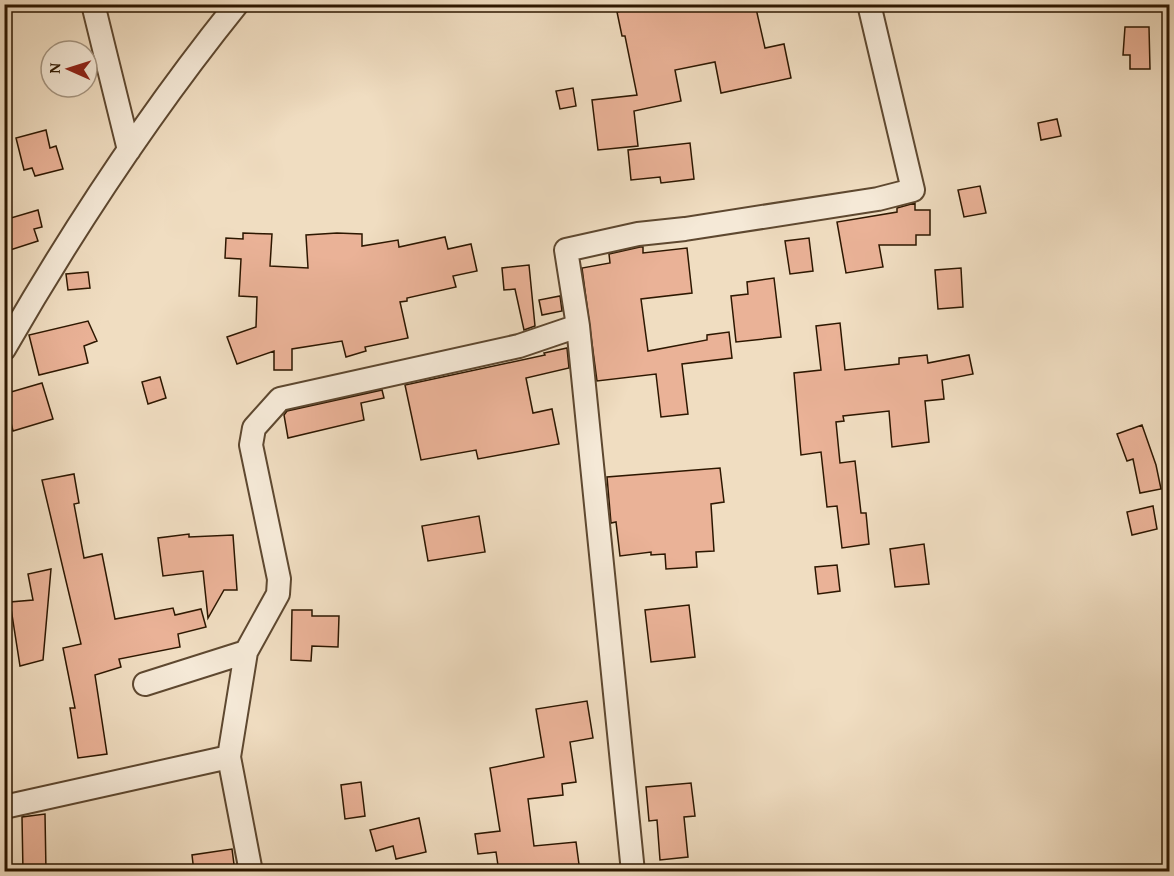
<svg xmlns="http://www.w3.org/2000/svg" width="1174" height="876" viewBox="0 0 1174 876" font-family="'Gentium Book Plus',serif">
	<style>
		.building { fill: #eab297; stroke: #2d1700; stroke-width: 1.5 }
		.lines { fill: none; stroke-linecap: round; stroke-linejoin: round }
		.minor-casing { stroke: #5e4830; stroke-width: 26 }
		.minor { stroke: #f5e9d7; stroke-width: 22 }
	</style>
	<rect width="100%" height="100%" fill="#f0ddc1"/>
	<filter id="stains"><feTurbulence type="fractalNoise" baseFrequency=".00333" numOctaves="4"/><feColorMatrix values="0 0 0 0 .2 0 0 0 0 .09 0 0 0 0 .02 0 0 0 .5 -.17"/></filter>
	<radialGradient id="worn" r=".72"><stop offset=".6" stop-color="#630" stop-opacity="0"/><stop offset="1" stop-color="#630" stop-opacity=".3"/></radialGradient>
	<path class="building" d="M653 4H755L765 48 784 44 791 78 721 93 715 62 675 70 681 101 634 111 638 146 598 150 592 100 637 95 625 36H622L617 12Z
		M1125 27H1149L1150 69H1130V55H1123Z
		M573 88 576 106 560 109 556 91Z
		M1057 119 1061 136 1041 140 1038 123Z
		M46 130 50 148 56 146 63 169 35 176 32 168 24 170 16 138Z
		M690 143 694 179 661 183 660 177 631 180 628 150Z
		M980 186 986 213 964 217 958 190Z
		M915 203V210H930V235H916V245H879L883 267 846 273 837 222 897 212V208Z
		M38 210 42 227 34 229 38 241 4 252V220Z
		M243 233 272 234 270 266 308 268 306 235 337 233 362 234V246L398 240 399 247 445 237 448 249 471 244 477 271 453 276 456 287 407 298V301L400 302 408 338 365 347 366 351 346 357 342 341 292 349V370H274V351L237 364 227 337 256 327 257 297 239 296 241 259 225 258 226 238 243 239Z
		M809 238 813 271 790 274 785 241Z
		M640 247H643V253L687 248 692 293 641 299 648 351 707 340V335L729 332 732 358 682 364 688 414 661 417 656 374 597 381 582 268 610 263 609 254Z
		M529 265 535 326 524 330 515 289 504 290 502 268Z
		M961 268 963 307 938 309 935 270Z
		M88 272 90 288 68 290 66 274Z
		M774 278 781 337 736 342 731 296 748 294 747 282Z
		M560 296 562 311 542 315 539 300Z
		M88 321 97 341 84 346 88 363 39 375 29 335Z
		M840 323 845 370 899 364V358L927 355 928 363 969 355 973 374 942 380 944 399 925 401 929 442 892 447 889 411 843 416 844 421 836 422 840 463 855 461 861 513H866L869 544 842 548 837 506 827 507 821 452 801 455 794 373 821 370 816 326Z
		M567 348 569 368 526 378 533 413 552 409 559 444 478 459 476 450 421 460 405 385 545 355 544 353Z
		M160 377 166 398 148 404 142 382Z
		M42 383 53 419 13 431 4 394Z
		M382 390 384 398 361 403 364 420 288 438 284 415 287 411Z
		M1142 425 1156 465 1161 489 1140 493 1133 459 1127 461 1117 434Z
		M720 468 724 502 711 504 714 551 696 552 697 567 666 569 665 554 651 555V552L620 556 616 522 611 523 607 477Z
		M74 474 79 503 74 504 84 558 102 554 115 619 173 608 175 615 201 609 206 627 178 634 180 647 119 659 121 667 95 675 107 754 78 758 70 708H75L63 648 81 644 42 480Z
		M1153 506 1157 529 1132 535 1127 512Z
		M479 516 485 552 428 561 422 526Z
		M189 534V537L233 535 237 590H224L208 618 203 571 163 576 158 538Z
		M924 544 929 584 895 587 890 549Z
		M837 565 840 591 818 594 815 567Z
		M51 569 43 660 20 666 10 602 33 600 28 574Z
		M689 605 695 657 651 662 645 610Z
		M292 610H312V616H339L338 647 312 646 311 661 291 660Z
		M587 701 593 738 570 742 576 782 562 784 563 795 528 799 534 846 576 842 580 872H539V868L499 872 496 852 478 854 475 834 500 831 490 768 544 757 536 709Z
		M361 782 365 816 345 819 341 785Z
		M691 783 695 816 684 817 688 857 660 860 657 820 649 821 646 787Z
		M45 814 46 872H23L22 817Z
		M419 818 426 852 396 859 393 846 376 851 370 830Z
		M232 849 235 872H194L192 855Z"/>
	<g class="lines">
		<g class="minor-casing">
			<path id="minor" d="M93 4 129 150
				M4 349C73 229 150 112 237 4
				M145 684 246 652
				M4 807 229 757
				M251 872 229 757 246 652 278 594 279 579 251 445 254 428 280 399 519 346 578 326
				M633 872 578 326 566 250 638 234 685 229 878 199 913 190 869 4"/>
		</g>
		<use href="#minor" class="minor"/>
	</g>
	<rect width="1174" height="876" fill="none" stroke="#f0ddc1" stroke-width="24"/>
	<rect x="6" y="6" width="1162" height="864" fill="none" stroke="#2d1700" stroke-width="3"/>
	<rect x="12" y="12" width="1150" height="852" fill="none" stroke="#2d1700" stroke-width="1.5"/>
	<g transform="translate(69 69) rotate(273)"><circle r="28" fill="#f5e9d7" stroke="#a59581" stroke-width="1.5"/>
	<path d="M0-4.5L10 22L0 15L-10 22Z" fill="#8f2418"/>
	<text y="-9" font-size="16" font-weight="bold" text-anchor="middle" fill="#2d1700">N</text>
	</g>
	<rect width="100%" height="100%" filter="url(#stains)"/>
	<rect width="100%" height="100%" fill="url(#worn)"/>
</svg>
